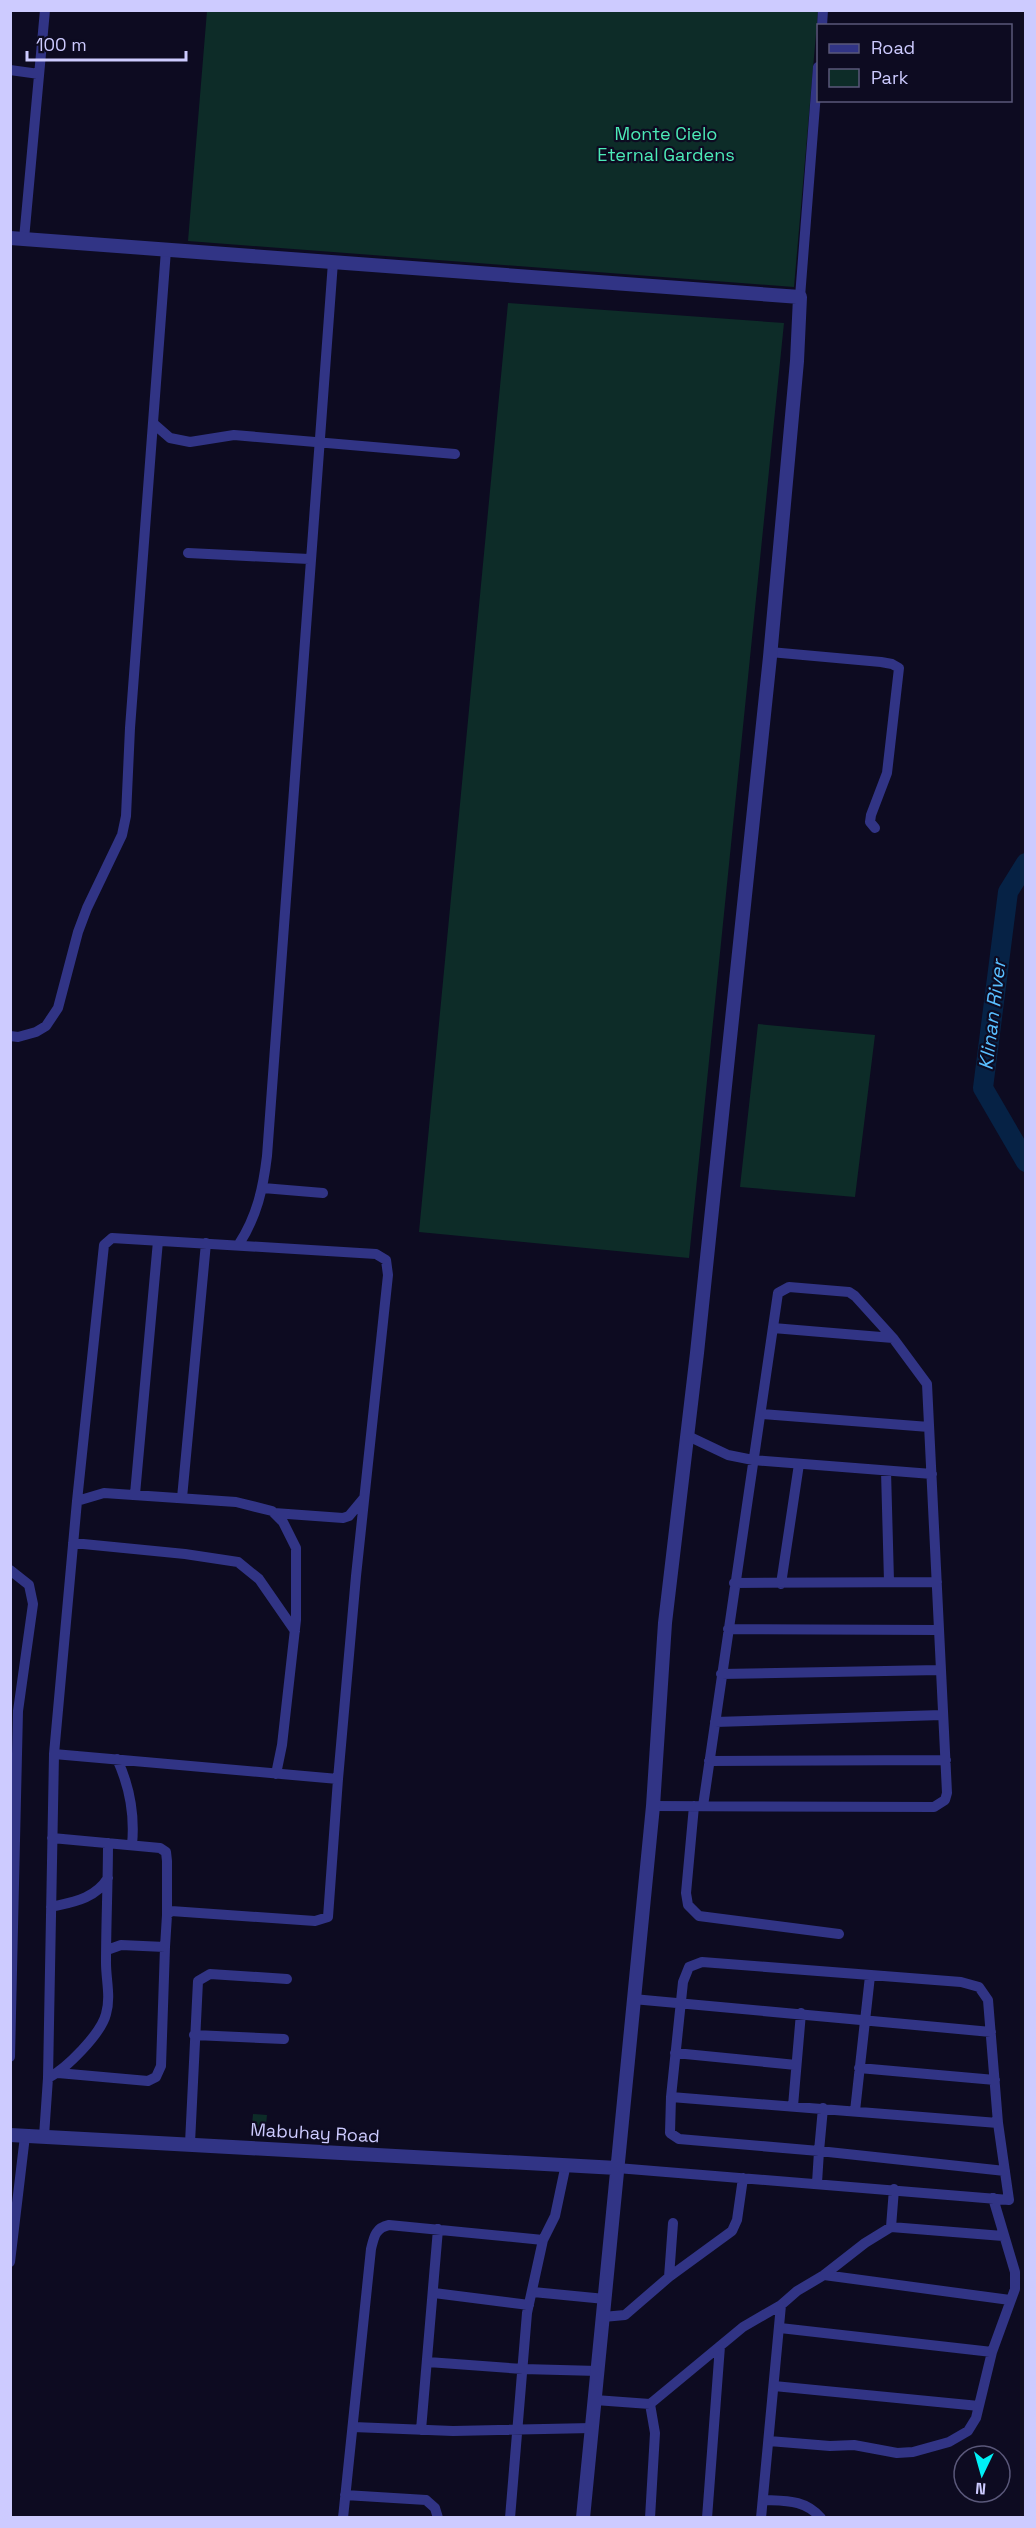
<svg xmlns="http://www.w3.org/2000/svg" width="1036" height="2528" viewBox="0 0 1036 2528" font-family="'Space Grotesk',sans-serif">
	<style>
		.green { fill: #0d2c28 }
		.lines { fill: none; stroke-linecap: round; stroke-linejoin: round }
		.river { stroke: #062245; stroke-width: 20 }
		.minor { stroke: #313485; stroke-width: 10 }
		.tertiary { stroke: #313485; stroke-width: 14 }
		.labels { text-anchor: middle; stroke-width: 4.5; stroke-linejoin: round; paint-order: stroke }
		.park-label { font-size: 18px; fill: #4ceab7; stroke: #0d0b21 }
		.street-label { font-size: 18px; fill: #cdcbff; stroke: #0d0b21 }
		.water-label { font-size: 20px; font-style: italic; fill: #59beff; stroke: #0d0b21 }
	</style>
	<rect width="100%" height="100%" fill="#0d0b21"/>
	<path class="green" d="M207 11H818L794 287 188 241Z
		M508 303 784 323 689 1258 419 1232Z
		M758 1024 875 1035 855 1197 740 1187Z
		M253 2114 267 2115 265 2136 251 2135Z"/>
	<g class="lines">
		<path class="river" d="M1026 863 1008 892 983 1088 1026 1162"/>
		<path class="minor" d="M822 26 823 10
			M10 70 39 74
			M24 239 45 10
			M800 297 818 67
			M154 424 170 438 190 442 234 435 455 454
			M188 553 309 559
			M770 652 881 662 892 664 899 668 887 773 871 815 870 822 875 828
			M10 1036 18 1037 36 1032 46 1026 58 1008 78 932 87 908 122 835 126 816 130 728 166 250
			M263 1188 323 1193
			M239 1244C257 1216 263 1189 267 1156L333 262
			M773 1328 893 1338
			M761 1414 929 1427
			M688 1436 728 1455 753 1460 932 1474
			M886 1471 889 1581
			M135 1494 158 1241
			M182 1498 206 1243
			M77 1501 104 1493 236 1502 272 1511 283 1522 296 1548V1620L282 1745 276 1774
			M274 1513 343 1518 349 1516 364 1498
			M73 1543 185 1554 238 1562 259 1579 295 1631
			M10 1570 29 1585 33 1604 18 1711 10 2057
			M734 1583 937 1582
			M781 1584 799 1464
			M728 1629 938 1630
			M721 1674 940 1670
			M715 1722 942 1715
			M117 1759C130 1787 135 1814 132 1845
			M709 1761 946 1760
			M653 1806 934 1807 945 1800 947 1793 927 1384 893 1338 855 1296 849 1292 789 1287 778 1293 703 1806
			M694 1806 686 1893 688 1905 699 1916 839 1934
			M52 1838 160 1848 166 1852 167 1861V1915
			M51 1907C73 1902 95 1899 108 1878
			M107 1950 121 1945 165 1947 167 1915 171 1911 315 1921 328 1917 338 1779
			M633 1999 991 2032
			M194 2035 284 2039
			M675 2053 796 2065
			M859 2068 995 2080
			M58 2073 148 2081 156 2077 161 2066 165 1947
			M48 2078 54 1754 77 1501 104 1245 112 1238 376 1254 386 1260 388 1275 356 1576 338 1779 54 1754
			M671 2097 998 2123
			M793 2106 801 2013
			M823 2108 819 2151 1005 2171
			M855 2111 870 1976
			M44 2136 48 2078C66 2069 101 2034 106 2014 111 1997 106 1980 106 1963 106 1923 108 1883 108 1843
			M190 2143 198 1981 210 1974 287 1979
			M617 2168 1009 2200 998 2123 988 2000 979 1987 961 1982 702 1962 689 1967 683 1982 671 2097 670 2133 679 2139 819 2151 817 2183
			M891 2227 894 2189
			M10 2262 25 2136
			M824 2275 1010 2300
			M669 2277 673 2223
			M533 2292 605 2299
			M434 2293 529 2305
			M603 2317 625 2315 669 2277 732 2231 737 2220 743 2178
			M780 2328 992 2352
			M428 2362 523 2369 598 2371
			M774 2386 979 2406
			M595 2400 650 2404 743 2327 781 2305 797 2291 824 2275 865 2243 891 2227 1003 2236
			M650 2404 655 2433 650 2518
			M353 2427 453 2431 592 2428
			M421 2430 438 2229
			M769 2441 830 2446 854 2445 897 2453 913 2452 949 2442 968 2431 976 2418 992 2352 1015 2289V2272L993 2198
			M345 2495 426 2500 435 2508 438 2518
			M763 2500C785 2501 805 2499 821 2518
			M343 2518 371 2249C374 2237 375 2228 389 2225L543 2240
			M510 2518 527 2313 543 2240 555 2216 566 2164
			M707 2518 720 2346
			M761 2518 781 2305"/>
		<path class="tertiary" d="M10 238 800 297 797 361 770 657 697 1353 665 1623 653 1806 583 2518
			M10 2135 617 2168"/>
	</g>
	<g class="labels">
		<g class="park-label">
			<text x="666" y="140">Monte Cielo<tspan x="666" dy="21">Eternal Gardens</tspan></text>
		</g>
		<g class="street-label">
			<text transform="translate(315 2133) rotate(3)" y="6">Mabuhay Road</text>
		</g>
		<g class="water-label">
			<text transform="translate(992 1015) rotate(-83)" y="7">Klinan River</text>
		</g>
	</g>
	<rect width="1036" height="2528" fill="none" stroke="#cdcbff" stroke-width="24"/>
	<rect x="817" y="24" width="195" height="78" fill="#0d0b21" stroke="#5a587a" stroke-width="1.5"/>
	<rect x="829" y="44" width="30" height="9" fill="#313485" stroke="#5a587a" stroke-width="1.5"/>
	<text x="871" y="54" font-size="18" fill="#cdcbff">Road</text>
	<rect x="829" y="69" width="30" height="18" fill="#0d2c28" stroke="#5a587a" stroke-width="1.5"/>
	<text x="871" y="84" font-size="18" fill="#cdcbff">Park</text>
	<g transform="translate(982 2474) rotate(185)"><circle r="28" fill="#0d0b21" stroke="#5a587a" stroke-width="1.5"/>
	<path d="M0-4.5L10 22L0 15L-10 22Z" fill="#00f0f6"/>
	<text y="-9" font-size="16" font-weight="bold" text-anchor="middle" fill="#cdcbff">N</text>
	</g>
	<path d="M27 51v9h159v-9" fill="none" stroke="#cdcbff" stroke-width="3"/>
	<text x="36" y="51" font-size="18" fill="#cdcbff" stroke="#0d0b21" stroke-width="4.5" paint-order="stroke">100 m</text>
</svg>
